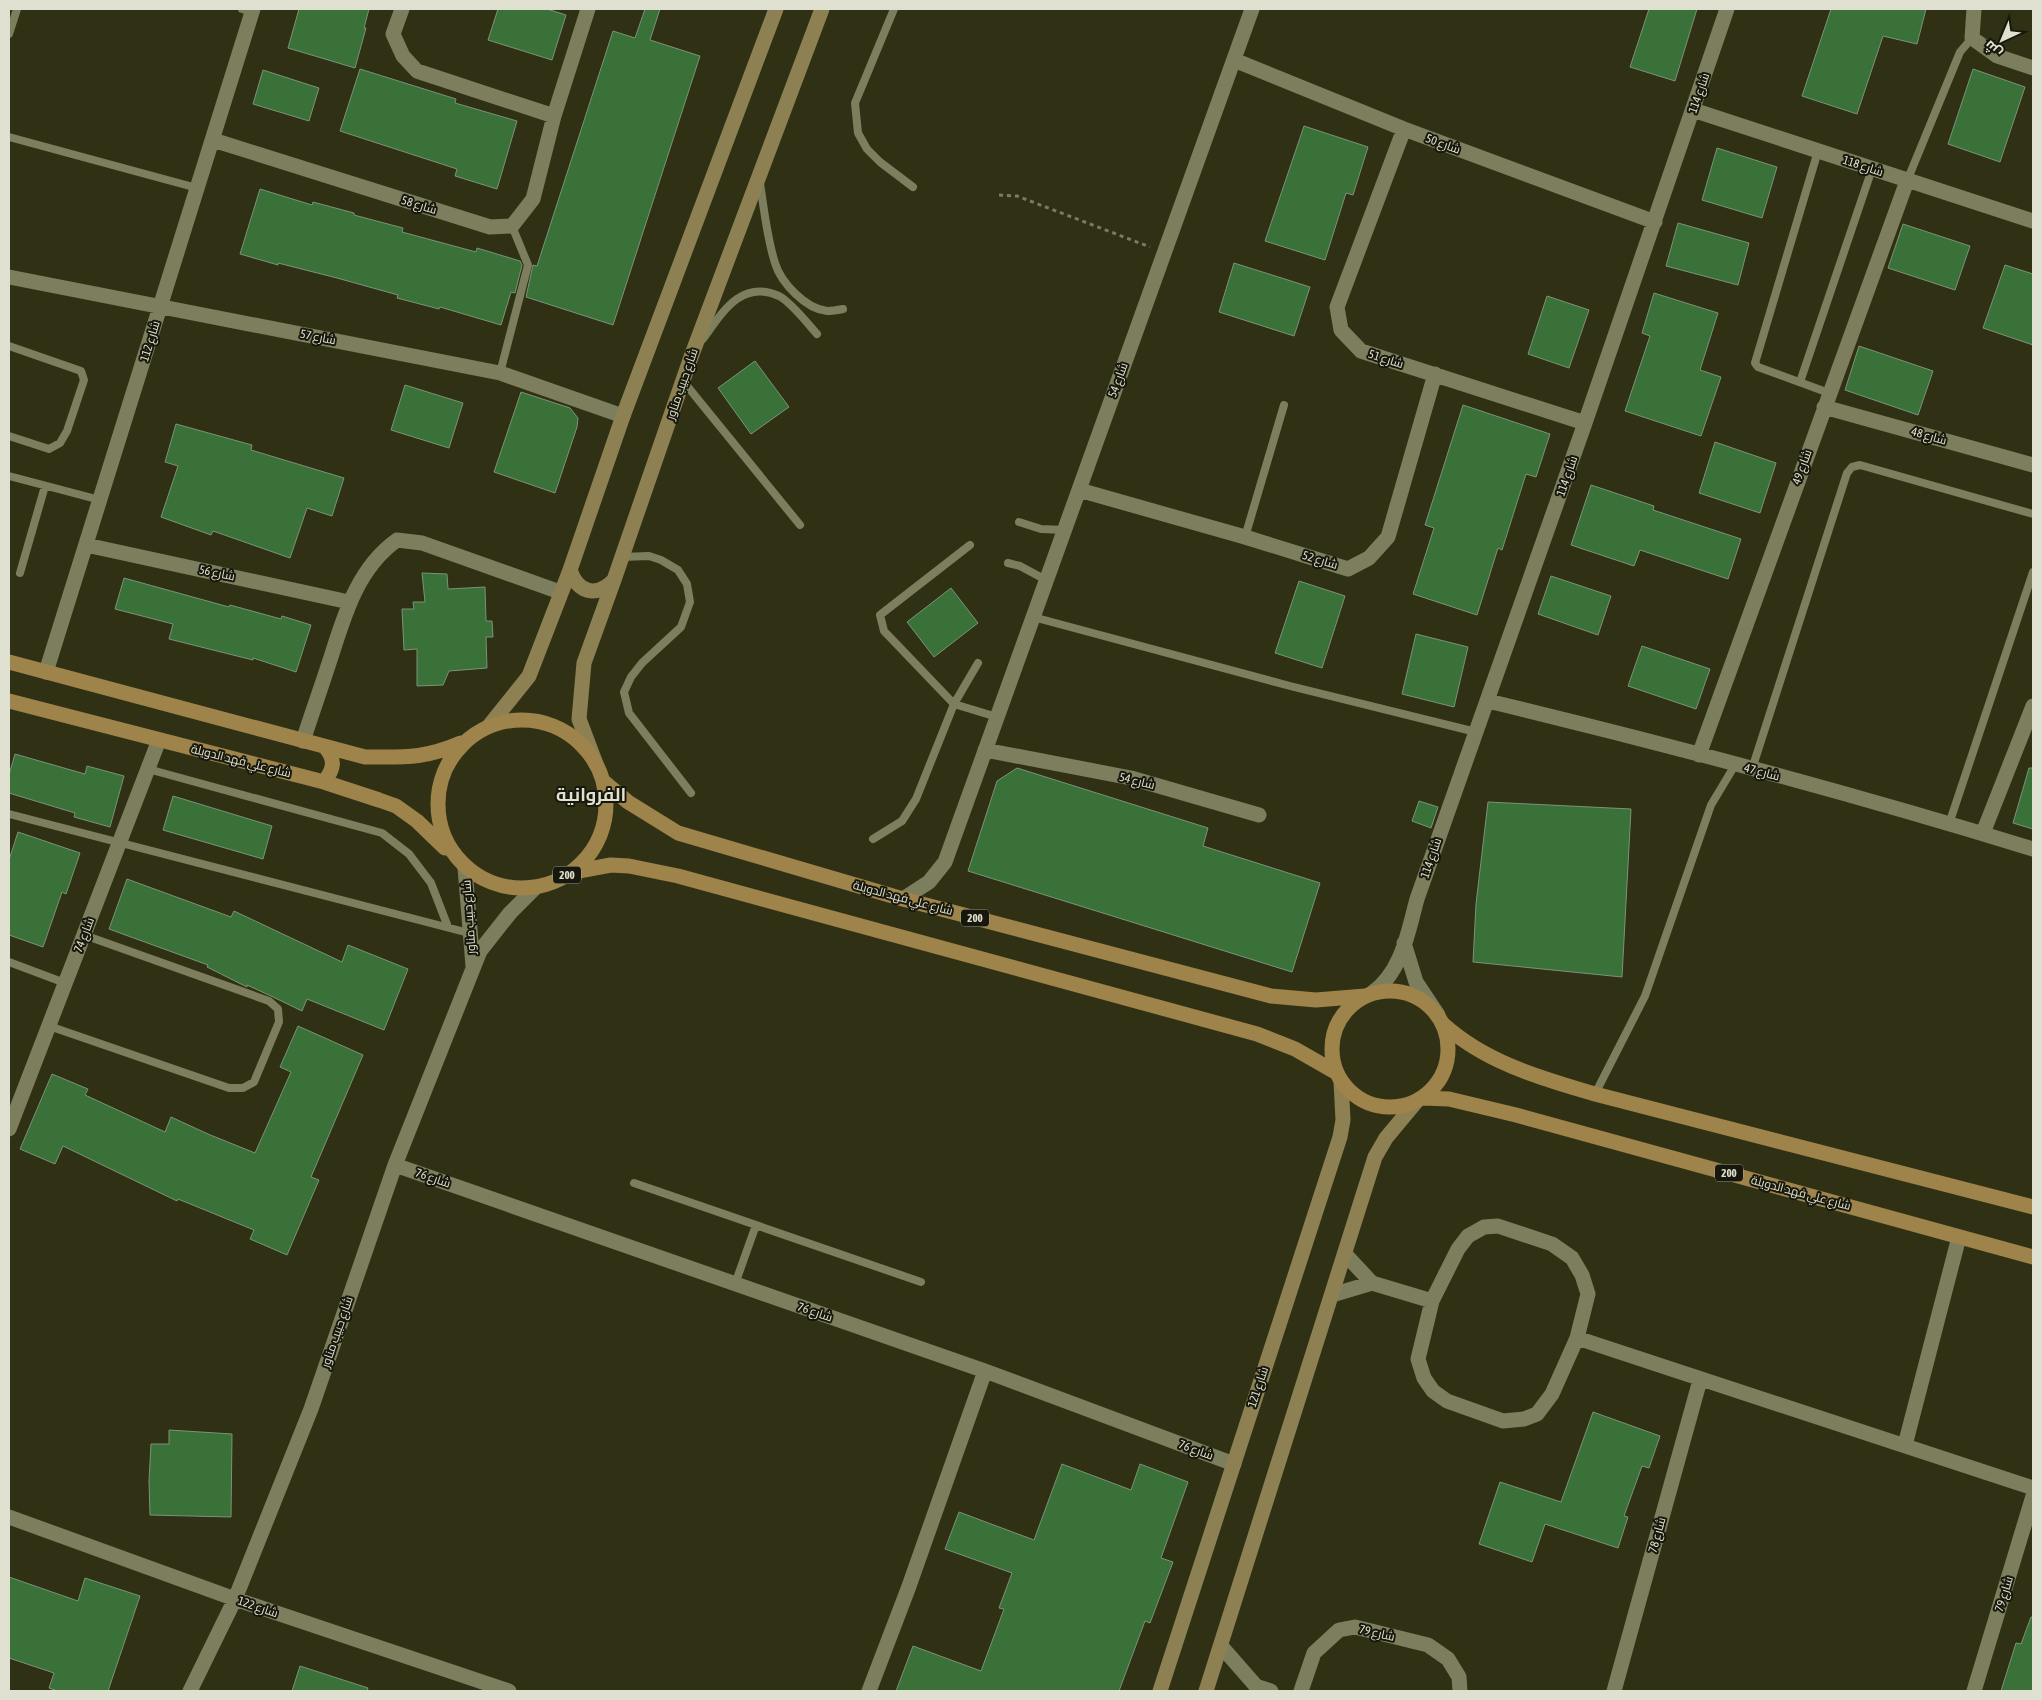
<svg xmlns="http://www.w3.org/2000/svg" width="2042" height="1700" viewBox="0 0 2042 1700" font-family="'Asap Condensed',Cairo,sans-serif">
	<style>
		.building { fill: #3a7138; stroke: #7b9379 }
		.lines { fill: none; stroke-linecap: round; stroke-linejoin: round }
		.path { stroke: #7a7b64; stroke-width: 3; stroke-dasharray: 4 4; stroke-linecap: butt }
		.lane { stroke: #7c7e5e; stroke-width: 8 }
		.street { stroke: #7c7e5e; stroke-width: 15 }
		.secondary { stroke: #8d8154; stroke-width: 15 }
		.primary { stroke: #9e834a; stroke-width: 15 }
		.labels { text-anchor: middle; stroke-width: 4; stroke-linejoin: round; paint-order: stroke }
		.shield { fill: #17180b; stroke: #a3a494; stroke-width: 1 }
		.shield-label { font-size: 11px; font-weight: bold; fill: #dfe0cf }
		.street-label { font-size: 12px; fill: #dfe0cf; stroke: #17180b }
		.district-label { font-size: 18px; font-weight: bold; fill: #dfe0cf; stroke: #17180b }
	</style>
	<rect width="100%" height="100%" fill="#303114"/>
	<path class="building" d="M299 9H369L364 28H366L355 68 288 48Z
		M498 9H547L566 15 552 60 488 40Z
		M645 9H660L650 40 700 56 613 325 526 297 533 265 537 266 613 31 635 38Z
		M1649 9H1697L1675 81 1630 67Z
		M1831 9H1926L1917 44 1883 36 1857 114 1802 96Z
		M360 69 456 99 455 103 517 121 497 189 455 176 457 169 340 131Z
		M1973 69 2025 87 2000 162 1948 144Z
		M263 70 319 88 309 121 253 104Z
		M1304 126 1368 147 1353 195 1346 193 1325 260 1265 241Z
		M1717 148 1777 167 1762 218 1702 200Z
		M260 189 312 205 313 202 354 213V215L403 228 402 232 476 252 477 248 520 261 522 265 515 293 511 292 501 325 440 307 439 309 397 298 398 295 337 278 278 263V265L240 254Z
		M1678 223 1749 243 1738 285 1666 266Z
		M1903 224 1970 246 1955 290 1888 268Z
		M1234 263 1310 287 1294 336 1219 312Z
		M2005 265 2033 274V345L1983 328Z
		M1654 293 1718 313 1700 370 1721 377 1701 436 1625 411 1650 336 1642 333Z
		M1547 296 1589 310 1569 368 1528 354Z
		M1859 346 1933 371 1918 415 1845 390Z
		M755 361 789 407 751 434 718 388Z
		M405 385 463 403 449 448 391 430Z
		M521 392 570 408 578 418 577 427 555 493 494 472Z
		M1463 405 1550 434 1536 477 1526 474 1502 550 1498 548 1477 615 1413 594 1434 528 1425 525Z
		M176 424 252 445 251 450 344 478 332 516 307 508 290 558 213 531 211 535 161 517 178 466 165 462Z
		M1715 442 1776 463 1760 513 1699 493Z
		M1591 485 1654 506 1653 510 1741 539 1728 579 1640 550 1634 566 1571 545Z
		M422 573 447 574 448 589 485 587 486 621H492L493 637H486L487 668 449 671 443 685 417 686V649L404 650 402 609H414L413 602H425Z
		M1551 576 1611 596 1598 635 1538 614Z
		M124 578 229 607 230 605 281 619 282 616 311 625 296 672 253 658V660L169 639 173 624 115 609Z
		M1299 581 1345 596 1322 668 1275 653Z
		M951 588 978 623 934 657 907 622Z
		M1416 634 1468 647 1454 707 1402 694Z
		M1642 646 1710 669 1696 709 1628 686Z
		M15 754 85 774 87 766 124 776 110 827 74 817 75 813 9 793V775Z
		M1017 768 1208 828 1203 846 1320 883 1292 972 968 871 997 781Z
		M2029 768H2033V829L2013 823Z
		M173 796 272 826 263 859 163 830Z
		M1419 801 1438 807 1431 828 1412 821Z
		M1488 802 1631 809 1622 977 1473 962 1476 904Z
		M18 832 80 853 66 894 62 892 43 947 9 935V860Z
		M127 879 231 917 234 911 342 962 348 945 408 969 384 1030 307 999 302 1011 271 996 247 985V987L207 967 208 965 109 929Z
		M298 1026 363 1055 311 1177 319 1180 287 1255 250 1239 254 1230 178 1199 177 1201 63 1146 55 1164 20 1149 52 1074 88 1089 85 1095 165 1132 171 1117 208 1134 255 1153 291 1072 280 1067Z
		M1593 1412 1660 1436 1649 1468 1642 1466 1624 1516 1628 1517 1618 1548 1545 1524 1532 1562 1479 1544 1500 1482 1561 1502Z
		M169 1430 232 1434 231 1517 150 1515 149 1481 151 1444H169Z
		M1062 1464 1131 1490 1140 1464 1188 1482 1161 1558 1173 1562 1150 1623 1145 1621 1119 1691H896L913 1646 981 1671 1004 1609 999 1608 1012 1573 945 1549 959 1512 1034 1540Z
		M9 1577 78 1601 85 1578 140 1596 108 1691H58L49 1688 54 1673 9 1658Z
		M2031 1617H2033V1691H2001L2016 1643 2021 1644Z
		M300 1666 368 1688 367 1691H292Z"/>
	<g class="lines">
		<path class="path" d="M999 195 1017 196 1150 247"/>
		<path class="lane" d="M242 9 252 12
			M894 9 855 103 858 133 867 149 880 162 913 187
			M9 34 17 9
			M9 137 197 188
			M1818 151 1755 363 1758 367 1829 393
			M1907 181 1960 52 1972 38
			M760 183C764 209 767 238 775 263 781 283 806 309 827 311 832 311 838 310 843 309
			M703 339C722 313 741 279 779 296 791 302 808 324 817 334
			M9 346 81 371 84 380 67 431 60 443 49 449 9 436
			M500 373 528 265 512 226
			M683 381 800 525
			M1800 382 1872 169
			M9 476 100 500
			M1019 522 1041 529 1064 530
			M1245 537 1284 405
			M970 545 880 615 884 631 954 704 997 717
			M622 557 649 556 661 560 678 570 687 584 690 602 681 627 642 663 631 677 624 692 629 713 691 793
			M1008 563 1020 566 1046 580
			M20 573 45 486
			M1033 617 1290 686 1476 732
			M148 769 382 833 409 854 431 883 448 927
			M1752 769 1847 473 1852 467 1860 465 2033 514
			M9 814 469 933
			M1949 824 2033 572
			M873 839 902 821 916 799 954 704 978 663
			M9 962 65 983
			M49 1026 229 1088H243L254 1082 279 1022 278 1009 269 1001 84 935
			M1595 1094 1645 996 1711 805 1735 765
			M634 1183 921 1282
			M735 1284 756 1225"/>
		<path class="street" d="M402 9 393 34 403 56 417 71 554 116
			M1974 9 1972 38 1997 56 2033 68
			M1234 60 1404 129 1655 222
			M1693 110 2033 221
			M1404 129 1337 307 1341 330 1361 351 1585 423
			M213 140 490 227 512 226 533 199 554 116 588 9
			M9 277 500 373 623 416
			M1824 407 2033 465
			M1079 490 1245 537 1348 569 1369 558 1388 537 1435 374
			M86 545 349 602
			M46 672 253 9
			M1488 701C1671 745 1853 794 2033 849
			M303 741C312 713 322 685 331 657 345 613 358 568 397 540L422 543 560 592
			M985 750 1131 778 1259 815
			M1699 755 1907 181
			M1983 833 2033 706
			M465 868 473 966
			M903 899 929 882 945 862 1252 9
			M1404 943 1416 982 1438 1015
			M1372 993C1402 972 1408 932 1417 899L1585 423 1727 9
			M9 1129 159 740
			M395 1165 985 1371 1234 1464
			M1498 1226 1552 1244 1572 1258 1582 1275 1588 1294 1577 1338 1552 1394 1537 1414 1524 1419 1503 1421 1447 1401 1433 1391 1424 1378 1418 1359 1432 1301 1458 1249 1468 1236 1484 1227Z
			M1346 1255 1372 1283 1432 1301
			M1332 1295 1372 1283
			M1577 1338 2033 1488
			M1905 1445 1959 1237
			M9 1517 235 1599 509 1691
			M1221 1646 1256 1686 1271 1691
			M190 1691 235 1599 311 1409 395 1165 480 951 510 913 535 888
			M869 1691 908 1589 985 1371
			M1301 1691 1314 1653 1339 1630 1355 1627 1428 1645 1448 1659 1459 1677 1460 1691
			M1614 1691 1700 1380
			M1974 1691 2033 1496"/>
		<path class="secondary" d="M570 570C578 593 596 598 614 580
			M489 726 529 676 570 570 623 416 776 9
			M596 764 579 719 584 663 614 580 691 357 822 9
			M1160 1691 1340 1137 1343 1120 1341 1081
			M1206 1691 1375 1157 1386 1138 1416 1102"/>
		<path class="primary" d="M9 662 365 757C404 757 424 759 461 743
			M9 701 324 782 379 800 396 806 417 821 445 848
			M438 804a84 84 0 1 1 168 0a84 84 0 1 1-168 0Z
			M603 781 628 802 678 833 903 899 1271 996 1316 1000 1365 996
			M324 782C334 769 336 760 325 747
			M573 872 611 865 629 866 678 876 1257 1034 1295 1049 1337 1073
			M1332 1049a58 58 0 1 1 116 0a58 58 0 1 1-116 0Z
			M1443 1024C1486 1063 1541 1078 1595 1094L2033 1207
			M1423 1098 1449 1099 1516 1115 2033 1257"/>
	</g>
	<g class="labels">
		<g class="shield">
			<rect x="553" y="866.5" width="28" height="17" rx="4"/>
			<rect x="961" y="909.5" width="28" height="17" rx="4"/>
			<rect x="1715" y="1164.5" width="28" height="17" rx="4"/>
		</g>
		<g class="shield-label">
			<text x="567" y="879">200</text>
			<text x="975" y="922">200</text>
			<text x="1729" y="1177">200</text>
		</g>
		<g class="street-label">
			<text transform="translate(1699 93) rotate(-71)" y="4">شارع 114</text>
			<text transform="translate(1443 144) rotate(20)" y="4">شارع 50</text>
			<text transform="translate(1863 166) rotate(18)" y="4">شارع 118</text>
			<text transform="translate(419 205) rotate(17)" y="4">شارع 58</text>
			<text transform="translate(318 337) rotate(11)" y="4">شارع 57</text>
			<text transform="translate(150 341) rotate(-73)" y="4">شارع 112</text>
			<text transform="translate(1386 359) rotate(18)" y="4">شارع 51</text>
			<text transform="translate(1118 380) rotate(-70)" y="4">شارع 54</text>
			<text transform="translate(682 384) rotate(-71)" y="4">شارع حبيب مناور</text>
			<text transform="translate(1929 436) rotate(16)" y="4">شارع 48</text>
			<text transform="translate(1802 467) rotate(-70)" y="4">شارع 49</text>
			<text transform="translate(1567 476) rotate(-71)" y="4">شارع 114</text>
			<text transform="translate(1320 560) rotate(17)" y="4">شارع 52</text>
			<text transform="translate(217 573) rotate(12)" y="4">شارع 56</text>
			<text transform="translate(241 761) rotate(14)" y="4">شارع علي فهد الدويلة</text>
			<text transform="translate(1762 772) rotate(15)" y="4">شارع 47</text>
			<text transform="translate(1137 781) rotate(14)" y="4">شارع 54</text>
			<text transform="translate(1431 858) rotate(-71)" y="4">شارع 114</text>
			<text transform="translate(903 898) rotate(15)" y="4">شارع علي فهد الدويلة</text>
			<text transform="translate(469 917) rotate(-94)" y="4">شارع حبيب مناور</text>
			<text transform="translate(84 935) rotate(-69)" y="4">شارع 74</text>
			<text transform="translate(433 1178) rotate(19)" y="4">شارع 76</text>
			<text transform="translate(1801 1193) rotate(15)" y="4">شارع علي فهد الدويلة</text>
			<text transform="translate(815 1312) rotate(19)" y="4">شارع 76</text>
			<text transform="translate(337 1332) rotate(-71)" y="4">شارع حبيب مناور</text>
			<text transform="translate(1258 1387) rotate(-72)" y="4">شارع 121</text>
			<text transform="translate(1196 1450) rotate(20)" y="4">شارع 76</text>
			<text transform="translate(1657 1535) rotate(-75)" y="4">شارع 78</text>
			<text transform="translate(2004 1594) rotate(-73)" y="4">شارع 79</text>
			<text transform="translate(258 1607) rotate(19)" y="4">شارع 122</text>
			<text transform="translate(1377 1633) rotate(13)" y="4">شارع 79</text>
		</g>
		<g class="district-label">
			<text x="591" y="801">الفروانية</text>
		</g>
	</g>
	<rect width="2042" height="1700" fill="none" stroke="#dfe0cf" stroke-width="20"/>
	<g transform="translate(2002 40) rotate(224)" stroke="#17180b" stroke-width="4" paint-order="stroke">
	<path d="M0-4L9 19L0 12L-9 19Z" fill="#dfe0cf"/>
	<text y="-8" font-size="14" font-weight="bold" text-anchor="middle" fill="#dfe0cf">ش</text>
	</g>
</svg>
